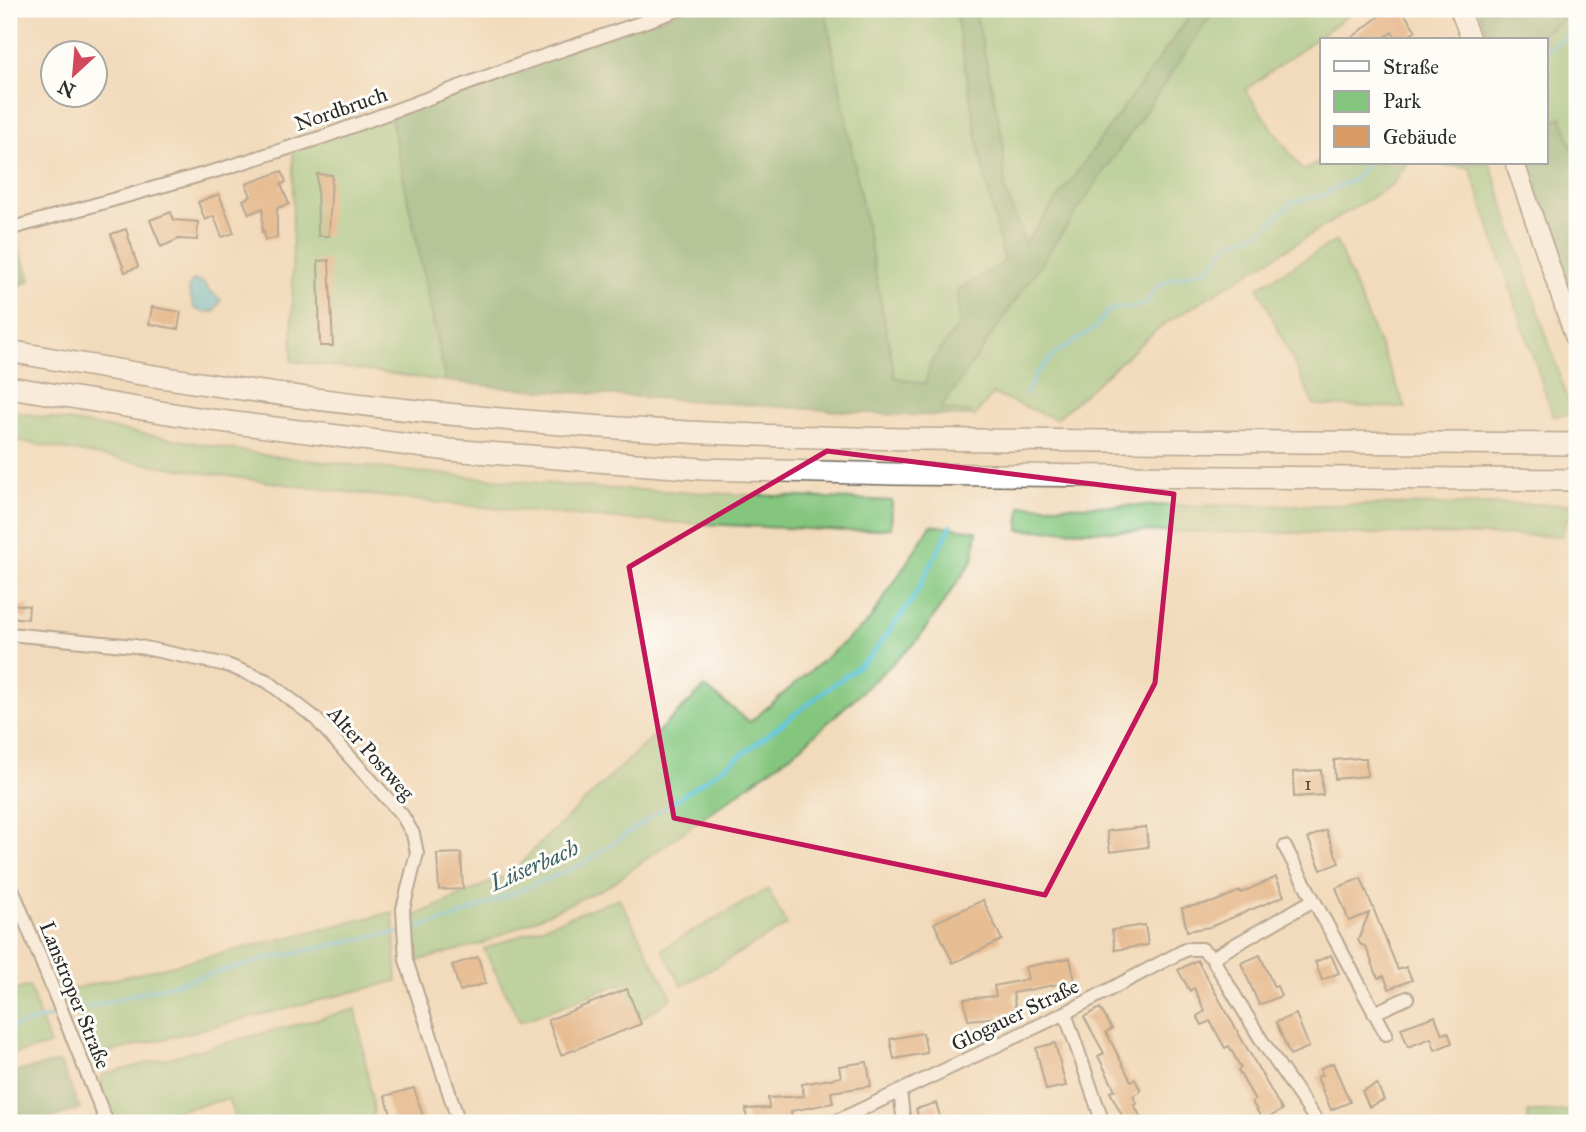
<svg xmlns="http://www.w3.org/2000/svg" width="1586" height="1132" viewBox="0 0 1586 1132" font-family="'IM FELL Great Primer',serif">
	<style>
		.green { fill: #84c67e; stroke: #587854; stroke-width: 2 }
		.forest { fill: #6bab6d; stroke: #4b6b4c; stroke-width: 2 }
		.water { fill: #5dc4da; stroke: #447882; stroke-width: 2 }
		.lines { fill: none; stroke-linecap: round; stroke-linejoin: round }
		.stream { stroke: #5dc4da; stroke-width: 4.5 }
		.building { fill: #da9a63 }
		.minor-casing { stroke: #71695e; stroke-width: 16 }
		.secondary-casing { stroke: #71695e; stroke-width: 21 }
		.motorway-casing { stroke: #71695e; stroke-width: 24 }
		.minor { stroke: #fff; stroke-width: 12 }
		.secondary { stroke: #fff; stroke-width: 18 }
		.motorway { stroke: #fff; stroke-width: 21 }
		.marked { fill: none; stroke: #c2185b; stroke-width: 5; stroke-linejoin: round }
		.labels { text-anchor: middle; stroke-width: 6; stroke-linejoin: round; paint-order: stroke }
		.number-label { font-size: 18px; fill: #574739 }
		.street-label { font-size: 21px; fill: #2b2b2b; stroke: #fdfcf7 }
		.water-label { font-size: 23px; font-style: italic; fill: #3c6168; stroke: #fdfcf7 }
	</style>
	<rect width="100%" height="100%" fill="#fdfcf7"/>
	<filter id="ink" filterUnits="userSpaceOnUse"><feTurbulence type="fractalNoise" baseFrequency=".0143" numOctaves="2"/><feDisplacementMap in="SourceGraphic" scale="14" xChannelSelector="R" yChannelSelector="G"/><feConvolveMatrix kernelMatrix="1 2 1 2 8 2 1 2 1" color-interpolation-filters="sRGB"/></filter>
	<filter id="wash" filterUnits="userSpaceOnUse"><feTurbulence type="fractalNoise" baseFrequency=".00686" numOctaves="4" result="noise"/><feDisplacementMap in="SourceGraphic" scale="28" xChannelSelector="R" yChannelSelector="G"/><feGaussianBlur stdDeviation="1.57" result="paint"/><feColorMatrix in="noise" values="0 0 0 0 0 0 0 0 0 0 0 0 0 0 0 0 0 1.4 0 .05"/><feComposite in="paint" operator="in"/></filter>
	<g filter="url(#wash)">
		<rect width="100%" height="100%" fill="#f2dbbc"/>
		<path class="green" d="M825 9H955L980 153 1005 263 958 290 959 326 932 360 925 384 895 378Z
			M975 9H1195L1025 244 1005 190 1002 136Z
			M1215 9H1357L1245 90 1303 171 1322 161V163H1407L1393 184 1160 327 1056 419 993 394 974 417 940 409Z
			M1577 9V163L1562 117 1546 124V40H1534Z
			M390 113 445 381 292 361 293 147Z
			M1445 163H1490L1572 414 1553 416 1470 168 1443 165Z
			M1336 241 1406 408 1314 405 1258 287Z
			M9 411 272 456 407 471 597 488 892 501 891 528 849 531C759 526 669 524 580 516 389 500 197 476 9 439Z
			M1577 504V517L1567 518 1562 536 1019 530 1021 506Z
			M931 525 977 531 973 560 916 642 801 747 609 886 481 944 413 962 412 917 514 872 535 848 705 687 750 722 869 621Z
			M768 889 787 925 682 986 662 949Z
			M619 898 672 998 639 1020 622 983 520 1022 484 949Z
			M393 912 397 981 94 1056 69 990Z
			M29 986 50 1045 9 1055V992Z
			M356 1009 374 1111 371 1123H237L228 1099 121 1123 99 1103 102 1075Z
			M1577 1111V1123H1528V1112Z"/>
		<path class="forest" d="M686 9H825L895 377 925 384 932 360 959 326 958 290 1004 262 980 153 955 9H975L1002 136 1005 190 1025 244 1195 9 1215 10 941 409 970 412V416L897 415 499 387 446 381 390 113Z
			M1478 9H1577L1535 40H1490Z
			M1562 117 1577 163V312L1526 163H1546V124Z
			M11 229 31 280 9 291V230Z
			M60 1062 80 1109 36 1123H9V1073Z"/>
		<path class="water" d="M193 280 204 283 210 291 221 300 214 312H203L194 308 188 288Z"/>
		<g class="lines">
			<path class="stream" d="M1546 50 1577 30
				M1026 394 1037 373 1055 354 1095 328 1109 310 1145 305 1157 286 1173 279 1207 269 1230 243 1263 231 1292 202 1323 195 1354 179 1368 163
				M9 1028 271 958 378 935 399 933 452 919 583 864 737 758 870 657 913 599 951 526"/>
		</g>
		<g id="blocks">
			<path class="building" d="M1388 9H1401L1416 31 1402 40H1397L1392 32 1382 40H1349Z
				M282 171 286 182 281 184 289 204 277 208V238L265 240 264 231 262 232 263 208 249 214 243 200 251 196 246 184Z
				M317 174 332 175 329 236H318Z
				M219 194 234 233 222 237 214 216 205 220 198 202Z
				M171 212 174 220 198 222 197 240 179 239 161 247 150 220Z
				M126 229 138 267 125 272 111 234Z
				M329 260 333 346H320L318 261Z
				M152 307 181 312 178 329 149 324Z
				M9 604 29 606 28 619 9 617Z
				M1359 758H1366L1367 776 1335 779 1334 760Z
				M1321 770 1323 795 1294 797 1293 772Z
				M1146 827 1148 847 1110 852 1107 831Z
				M1326 830 1339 863 1321 870 1308 838Z
				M461 853 463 889 439 890 437 854Z
				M1276 877 1284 896 1210 927 1187 931 1182 908 1214 902 1240 891 1241 893Z
				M1361 878 1398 970 1406 967 1412 980 1389 989 1384 976 1378 978 1366 947 1360 944 1358 940 1369 913 1349 921 1336 888Z
				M983 900 1002 940 953 963 934 923Z
				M1145 925 1148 945 1115 950 1112 930Z
				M1260 955 1274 987 1277 986 1281 996 1259 1005 1241 963Z
				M1331 955 1339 973 1322 980 1315 962Z
				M478 957 486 983 460 991 452 965Z
				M1070 958 1075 981 1013 993 1016 1011 1000 1014 1001 1017 968 1020 964 999 996 996 994 986 1028 979 1025 967Z
				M1197 960 1282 1110 1263 1121 1252 1102 1255 1100 1238 1070 1241 1068 1229 1046 1225 1048 1210 1021 1202 1025 1197 1016 1205 1011 1194 988 1190 991 1178 970Z
				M627 989 641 1024 561 1055 548 1020Z
				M1100 1008 1112 1029 1106 1032 1131 1081 1135 1079 1141 1091 1133 1096 1137 1104 1134 1105 1144 1123H1126L1110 1092 1115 1090 1098 1056 1104 1053 1084 1017Z
				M1296 1014 1309 1047 1290 1055 1276 1022Z
				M1435 1016 1442 1034 1448 1032 1452 1043 1435 1050 1431 1038 1408 1047 1401 1028Z
				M923 1033 927 1053 894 1059 890 1039Z
				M1055 1043 1066 1086 1046 1090 1036 1048Z
				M867 1062 871 1086 831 1092 833 1103 791 1111 792 1123H747L746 1109 769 1108 768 1098 804 1096 802 1084 841 1077 839 1066Z
				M1333 1063 1350 1102 1331 1110 1317 1077 1322 1075 1320 1070 1323 1067Z
				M1377 1084 1384 1100 1369 1107 1362 1091Z
				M414 1088 425 1123H394L385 1096Z
				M936 1103 942 1123H920L916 1109Z"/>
		</g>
	</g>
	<g filter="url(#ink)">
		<use href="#blocks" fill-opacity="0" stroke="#71695e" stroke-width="2"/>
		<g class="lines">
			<g class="minor-casing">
				<path id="minor" d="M9 229 222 169 323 137 524 63 681 9
					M9 634 135 646 227 665 267 681 315 718 402 815 413 834 417 853 403 909 406 960 459 1123
					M1285 847 1386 1034
					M9 881 107 1123
					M1212 958 1312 901
					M1065 1013 1103 1123
					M1374 1013 1407 998
					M900 1092 904 1123
					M833 1123 1065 1013 1187 949H1202L1212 958 1262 1041 1318 1123"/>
			</g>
			<g class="secondary-casing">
				<path id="secondary" d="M1459 9 1471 40
					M1515 163 1577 344"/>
			</g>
			<g class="motorway-casing">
				<path id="motorway" d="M9 351C239 394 473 422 707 433 842 439 976 440 1111 441 1266 441 1422 443 1577 444
					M9 387 204 419 449 450 702 469 894 474 1577 480"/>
			</g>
			<use href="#minor" class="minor"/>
			<use href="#secondary" class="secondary"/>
			<use href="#motorway" class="motorway"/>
		</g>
	</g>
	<path d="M0 0H1586V1132H0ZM827 451 1174 494 1155 683 1045 895 674 818 629 567Z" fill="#f2dbbc" fill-opacity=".55" fill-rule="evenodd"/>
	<path class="marked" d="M827 451 1174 494 1155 683 1045 895 674 818 629 567Z"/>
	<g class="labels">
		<g class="number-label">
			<text x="1308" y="790">1</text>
		</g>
		<g class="street-label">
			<text transform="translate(341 109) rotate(-19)" y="7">Nordbruch</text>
			<text transform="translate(371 753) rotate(48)" y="7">Alter Postweg</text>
			<text transform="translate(75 995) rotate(68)" y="7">Lanstroper Straße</text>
			<text transform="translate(1015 1015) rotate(-26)" y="7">Glogauer Straße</text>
		</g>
		<g class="water-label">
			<text transform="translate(534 865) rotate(-24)" y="8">Lüserbach</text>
		</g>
	</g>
	<rect width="1586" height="1132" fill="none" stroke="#fdfcf7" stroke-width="35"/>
	<rect x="1320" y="38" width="228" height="126" fill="#fdfcf7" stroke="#a9a8a5" stroke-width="2"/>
	<rect x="1334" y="61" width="35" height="10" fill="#ffffff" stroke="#a9a8a5" stroke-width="2"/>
	<text x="1383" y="74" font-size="21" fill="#2b2b2b">Straße</text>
	<rect x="1334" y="91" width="35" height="21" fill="#84c67e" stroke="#a9a8a5" stroke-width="2"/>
	<text x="1383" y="108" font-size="21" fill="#2b2b2b">Park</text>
	<rect x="1334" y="126" width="35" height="21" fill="#da9a63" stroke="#a9a8a5" stroke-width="2"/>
	<text x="1383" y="144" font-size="21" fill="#2b2b2b">Gebäude</text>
	<g transform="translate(74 74) rotate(206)"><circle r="33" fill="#fdfcf7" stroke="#a9a8a5" stroke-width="2"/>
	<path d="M0-5L12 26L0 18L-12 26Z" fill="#d1495b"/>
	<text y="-10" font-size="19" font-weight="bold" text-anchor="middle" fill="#2b2b2b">N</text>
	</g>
</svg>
